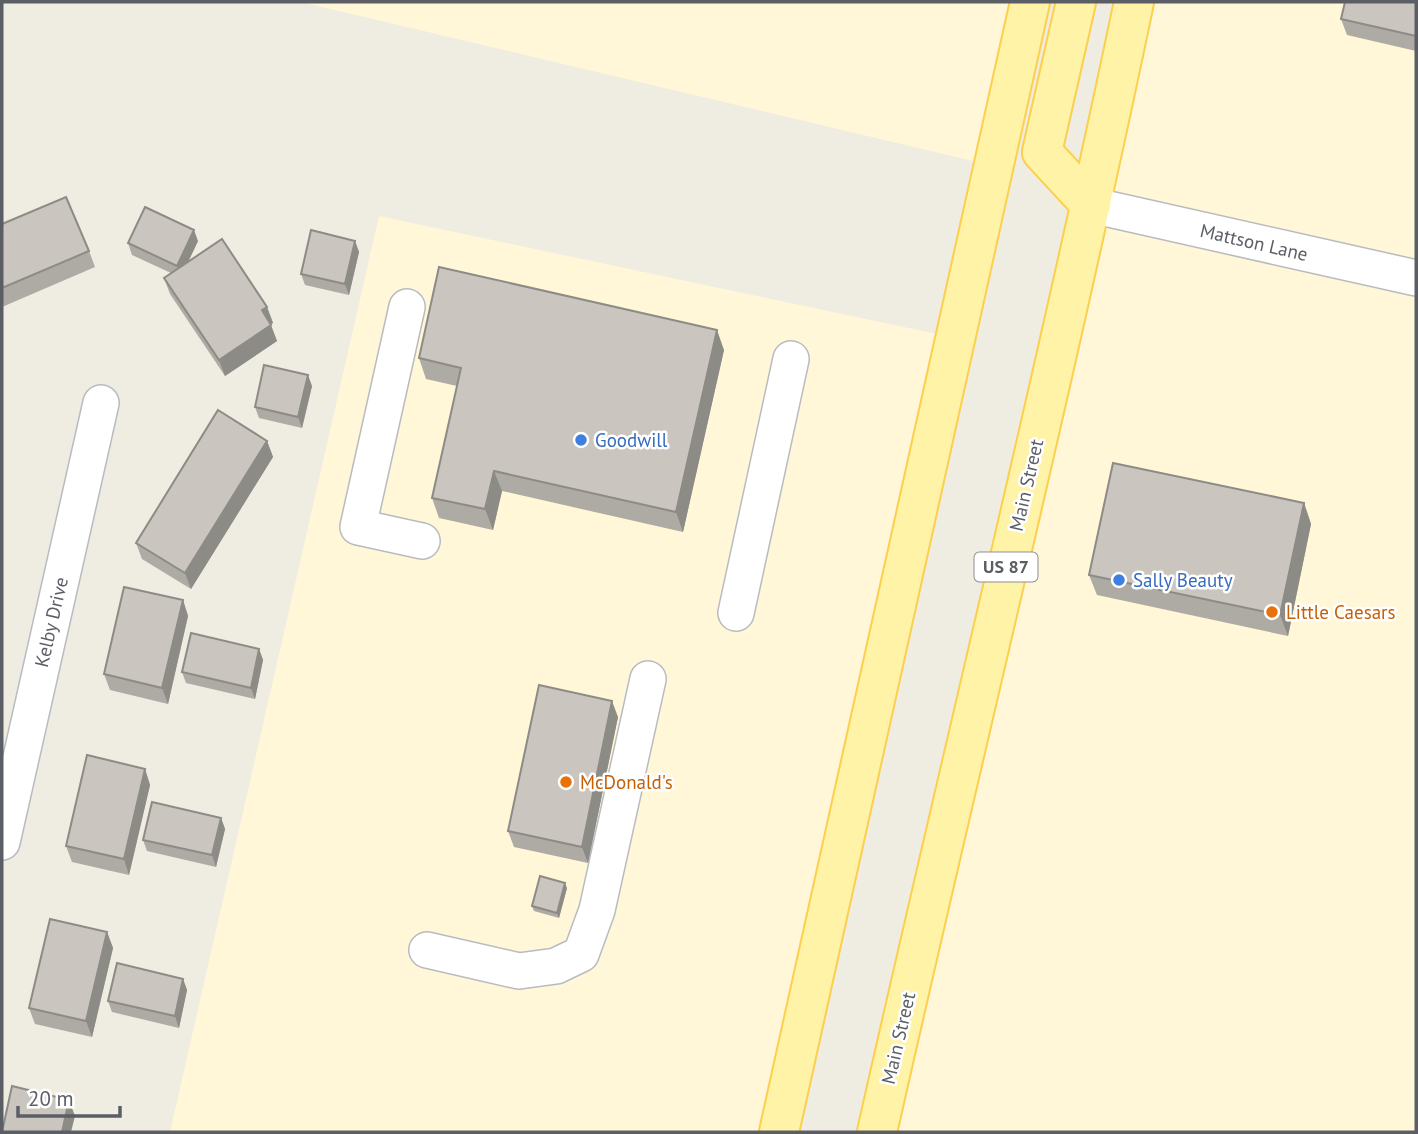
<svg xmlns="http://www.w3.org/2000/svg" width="1418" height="1134" viewBox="0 0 1418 1134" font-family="'PT Sans',sans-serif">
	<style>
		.commercial { fill: #fff7d7 }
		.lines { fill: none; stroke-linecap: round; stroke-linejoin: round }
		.minor-casing { stroke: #b8bbc0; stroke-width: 38 }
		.major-casing { stroke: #fccf4e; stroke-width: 42 }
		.minor { stroke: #fff; stroke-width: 35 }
		.major { stroke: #fff3a7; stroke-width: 38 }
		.wall { fill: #aeaaa4 }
		.shaded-wall { fill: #8d8b86 }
		.building { fill: #cac6bf; stroke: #8d8b86; stroke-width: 2 }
		.shop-dot { fill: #3f7fe0; stroke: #fff; stroke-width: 2.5 }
		.food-dot { fill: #e8710a; stroke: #fff; stroke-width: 2.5 }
		.labels { text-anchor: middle; stroke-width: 5; stroke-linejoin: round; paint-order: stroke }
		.shield { fill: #fff; stroke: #8c8f93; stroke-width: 2 }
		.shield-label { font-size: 18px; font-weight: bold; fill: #5b5f65 }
		.street-label { font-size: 19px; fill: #5b5f65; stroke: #fff }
		.shop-label { font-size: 19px; fill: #366cbe; stroke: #fff; text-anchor: start }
		.food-label { font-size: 19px; fill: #c56008; stroke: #fff; text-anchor: start }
	</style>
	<rect width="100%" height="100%" fill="#efece2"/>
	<path class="commercial" d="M301 2H1030L994 166Z
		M1134 2H1416V1132H880Z
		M379 216 956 338 779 1132H170Z"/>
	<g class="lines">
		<g class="minor-casing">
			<path id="minor" d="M1091 205 1416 278
				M407 307 358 527 422 541
				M736 613 791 359
				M2 842 101 403
				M427 950 519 971 556 966 581 954 597 910 648 679"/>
		</g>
		<g class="major-casing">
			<path id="major" d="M1076 2 1042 152 1091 205
				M779 1132 1030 2
				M877 1132C962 755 1055 380 1134 2"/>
		</g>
		<use href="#minor" class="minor"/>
		<use href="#major" class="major"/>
	</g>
	<path class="wall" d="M1416 2V51L1347 35 1341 19Z
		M2 224 89 251 95 267 2 307Z
		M198 241 188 262 267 307 273 323 270 324 277 341 225 376 170 294 164 278 171 273 132 255 128 243Z
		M355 241 359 252 349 295 305 285 301 274Z
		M724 350 683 532 502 491 493 530 439 518 432 498 457 386 426 379 419 358Z
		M312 386 302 428 259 418 255 407Z
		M267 441 273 457 191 589 142 559 136 543Z
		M1304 503 1311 524 1288 636 1097 595 1089 575Z
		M183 600 188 616 168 704 110 690 104 674Z
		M259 649 263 660 255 699 186 683 182 672Z
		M618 717 588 863 514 847 508 831Z
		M145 769 150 785 129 875 72 862 66 846Z
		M221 818 225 829 216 867 147 851 143 840Z
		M567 888 559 918 534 911 532 906Z
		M107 932 113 948 92 1037 35 1024 29 1008Z
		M183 979 187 990 179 1028 112 1012 108 1001Z"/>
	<path class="shaded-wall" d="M194 230 198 241 181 277 177 266Z
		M355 241 359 252 349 295 345 284Z
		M267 307 273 323 267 327 262 310Z
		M271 325 277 341 225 376 219 360Z
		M717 330 724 350 683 532 676 512Z
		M308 375 312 386 302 428 298 417Z
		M267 441 273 457 191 589 185 573Z
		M494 471 502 491 493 530 485 509Z
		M1304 503 1311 524 1288 636 1280 615Z
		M183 600 188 616 168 704 162 688Z
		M259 649 263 660 255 699 251 688Z
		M612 701 618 717 588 863 582 847Z
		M145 769 150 785 129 875 124 859Z
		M221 818 225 829 216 867 212 855Z
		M565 883 567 888 559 918 557 913Z
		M107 932 113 948 92 1037 86 1021Z
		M183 979 187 990 179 1028 175 1016Z
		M69 1100 75 1116 71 1132H62Z"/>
	<path class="building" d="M1345 2H1416V36L1341 19Z
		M66 197 89 251 2 288V224Z
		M145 207 194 230 177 266 128 243Z
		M311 230 355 241 345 284 301 274Z
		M222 239 267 307 262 310 271 325 219 360 164 278Z
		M439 267 717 330 676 512 494 471 485 509 432 498 461 368 419 358Z
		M264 365 308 375 298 417 255 407Z
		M218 410 267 441 185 573 136 543Z
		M1113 463 1304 503 1280 615 1089 575Z
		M124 587 183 600 162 688 104 674Z
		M191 633 259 649 251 688 182 672Z
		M539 685 612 701 582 847 508 831Z
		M87 755 145 769 124 859 66 846Z
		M152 802 221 818 212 855 143 840Z
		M540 876 565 883 557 913 532 906Z
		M50 919 107 932 86 1021 29 1008Z
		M117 963 183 979 175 1016 108 1001Z
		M12 1086 69 1100 62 1132H2Z"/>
	<g class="shop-dot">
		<circle cx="581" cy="440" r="7"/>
		<circle cx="1119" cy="580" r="7"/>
	</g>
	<g class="food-dot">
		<circle cx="1272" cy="612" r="7"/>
		<circle cx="566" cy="782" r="7"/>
	</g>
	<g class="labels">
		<rect class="shield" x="974.5" y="552.5" width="63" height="29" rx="5"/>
		<g class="shield-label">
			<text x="1006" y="573">US 87</text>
		</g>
		<g class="street-label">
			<text transform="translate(1254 242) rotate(13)" y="7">Mattson Lane</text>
			<text transform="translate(1026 485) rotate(-77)" y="7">Main Street</text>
			<text transform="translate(51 622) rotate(-77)" y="7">Kelby Drive</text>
			<text transform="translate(898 1038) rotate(-77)" y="7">Main Street</text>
		</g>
		<g class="shop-label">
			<text x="595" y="447">Goodwill</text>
			<text x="1133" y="587">Sally Beauty</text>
		</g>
		<g class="food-label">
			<text x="1286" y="619">Little Caesars</text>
			<text x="580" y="789">McDonald's</text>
		</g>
	</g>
	<rect width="1418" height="1134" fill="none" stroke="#5b5f65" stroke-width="7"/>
	<path d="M18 1106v10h102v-10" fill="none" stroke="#5b5f65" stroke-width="3.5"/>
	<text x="28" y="1106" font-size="21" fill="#5b5f65" stroke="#ffffff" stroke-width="5" paint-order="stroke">20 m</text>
</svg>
